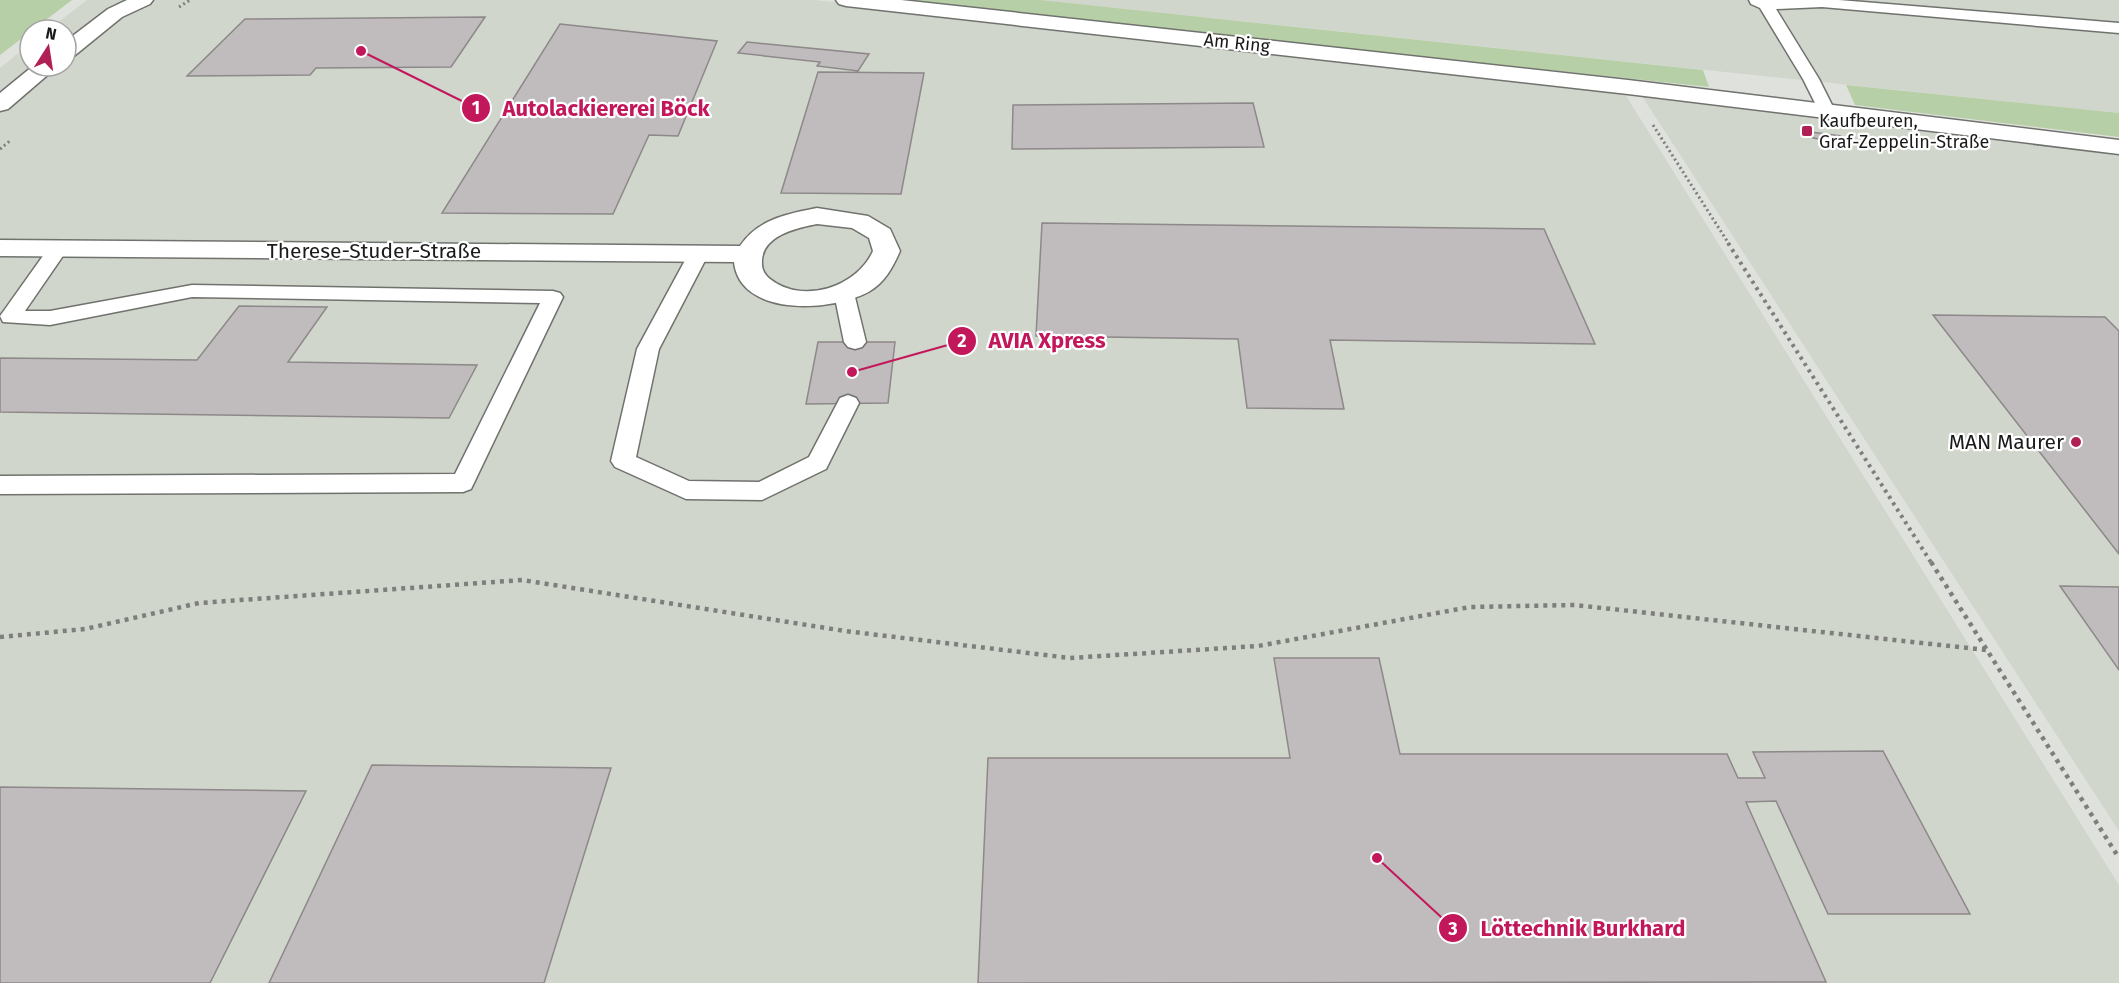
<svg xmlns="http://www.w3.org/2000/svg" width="2119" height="983" viewBox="0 0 2119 983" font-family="'Fira Sans',sans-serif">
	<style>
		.built { fill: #d0d6cb }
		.green { fill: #b7cfa6 }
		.building { fill: #c0bbbc; stroke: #8d8889; stroke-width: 1.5 }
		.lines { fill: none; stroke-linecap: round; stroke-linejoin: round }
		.lane-casing { stroke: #70726e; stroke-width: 3 }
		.street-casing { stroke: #70726e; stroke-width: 3 }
		.secondary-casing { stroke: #70726e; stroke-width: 3 }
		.path-far2 { stroke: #7e7f7d; stroke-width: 3; stroke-dasharray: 2 3; stroke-linecap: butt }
		.path-far1 { stroke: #7e7f7d; stroke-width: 4; stroke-dasharray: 3 4.5; stroke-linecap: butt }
		.path { stroke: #7e7f7d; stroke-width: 4.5; stroke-dasharray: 4 5; stroke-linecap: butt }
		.lane { fill: #fff; fill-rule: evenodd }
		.street { fill: #fff; fill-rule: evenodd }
		.secondary { fill: #fff; fill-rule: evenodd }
		.poi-dot { fill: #b02054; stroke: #fff; stroke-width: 2 }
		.labels { text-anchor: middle; stroke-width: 4.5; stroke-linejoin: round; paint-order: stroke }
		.far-street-label { font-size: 18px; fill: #1a1a19; stroke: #fff }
		.far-poi-label { font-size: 18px; fill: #1a1a19; stroke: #fff; text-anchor: start }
		.street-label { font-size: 21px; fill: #1a1a19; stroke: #fff }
		.poi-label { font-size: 21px; fill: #1a1a19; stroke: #fff; text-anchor: end }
		.leader { fill: none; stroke: #c2185b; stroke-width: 2 }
		.callout-dot { fill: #c2185b; stroke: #fff; stroke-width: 2 }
		.mark-label { font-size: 18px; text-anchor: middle; font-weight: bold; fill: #fff }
		.callout-label { font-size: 22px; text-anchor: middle; font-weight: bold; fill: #c2185b; stroke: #fff; stroke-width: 4.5; stroke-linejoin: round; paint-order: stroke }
	</style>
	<rect width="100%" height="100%" fill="#dfe1dd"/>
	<path class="built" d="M87 0H815L1623 91 2119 885V983H0V68L30 44V66H66V30H48Z
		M1041 0H2119V113L1763 76Z
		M1640 93 2119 154V831L2000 648Z"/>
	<path class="green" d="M0 0H72L0 55Z
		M890 0H1041L1703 70 1709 87Z
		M1846 85 2119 113V137L1855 105Z"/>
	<path class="building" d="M485 17 451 67 316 68 310 75 187 76 245 19Z
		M560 24 717 41 678 136 649 135 613 214 442 213Z
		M747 42 869 54 858 71 817 66 820 62 738 53Z
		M818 72 924 73 901 194 781 193Z
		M1253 103 1264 147 1012 149 1013 105Z
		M1811 132 1841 136 1843 142 1813 138Z
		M1042 223 1544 229 1595 344 1330 340 1344 409 1247 408 1238 339 1036 336Z
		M239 306 327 307 288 362 477 365 449 418 0 412V358L197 360Z
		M1933 315 2105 317 2119 331V554Z
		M818 342H895L888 403 806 404Z
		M2060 586 2119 587V670Z
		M1274 658H1379L1400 754H1727L1738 778H1765L1753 752 1883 751 1970 914H1828L1776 801 1746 802 1826 982 978 983 988 758H1290Z
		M372 765 611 768 544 983H269Z
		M0 787 306 791 210 983H0Z"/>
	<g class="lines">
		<g class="lane-casing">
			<path id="lane" d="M1749 0H1839L2119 23V33L1822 7 1776 9 1819 79 1835 111 1827 116 1819 111 1803 79 1760 8 1751 4Z
				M57 244 64 246 67 250 25 311H50L192 285 553 291 560 293 563 297 471 489 463 492 0 494V476L455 474 540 303 192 297 50 325 3 322 0 316 3 312 50 246Z
				M699 247 706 249 709 253 659 349 636 457 689 481 759 482 809 457 840 398 848 395 856 398 859 403 826 469 762 500 686 499 615 467 611 461 637 349 689 253 692 249Z
				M844 287 851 289 854 293 866 342 862 347 855 349 848 347 844 342 834 293 837 289Z"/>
		</g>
		<g class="street-casing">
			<path id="street" d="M127 0H153L150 4 122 17 74 56 66 57V41L108 9Z
				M33 66H58L8 109 0 111V93Z
				M817 208 868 216 890 229 900 251C893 267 885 282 870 291 834 312 740 318 734 262L0 256V240L740 246C758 219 787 214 817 208ZM817 224 852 228 869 238 873 251C857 287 803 305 770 279 765 275 762 270 762 264 760 236 796 228 817 224Z"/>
		</g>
		<g class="secondary-casing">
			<path id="secondary" d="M836 0H901L1628 80 2119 140V154L1628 94 846 6 839 4Z"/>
		</g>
		<path class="path-far2" d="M179 7 190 0
			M1653 125 1729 244
			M0 149 11 140"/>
		<path class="path-far1" d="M1728 243 1932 564"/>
		<path class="path" d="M1931 562 2119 858
			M0 637 85 629 199 603 522 580 845 631 1070 658 1258 646 1470 607 1575 605 1986 650"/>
		<use href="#lane" class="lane"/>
		<use href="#street" class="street"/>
		<use href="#secondary" class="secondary"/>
	</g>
	<g class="poi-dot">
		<rect x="1801" y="125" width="12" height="12" rx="3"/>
		<circle cx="2076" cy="442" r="6"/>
	</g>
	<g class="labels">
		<g class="far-street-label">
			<text transform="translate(1237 43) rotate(6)" y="6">Am Ring</text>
		</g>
		<g class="far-poi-label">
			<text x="1819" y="127">Kaufbeuren,<tspan x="1819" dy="21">Graf-Zeppelin-Straße</tspan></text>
		</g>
		<g class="street-label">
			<text x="374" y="258">Therese-Studer-Straße</text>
		</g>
		<g class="poi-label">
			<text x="2064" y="449">MAN Maurer</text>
		</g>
	</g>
	<path class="leader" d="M361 51L476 108M852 372L962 341M1377 858L1453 928"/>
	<g class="callout-dot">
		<circle cx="361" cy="51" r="6"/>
		<circle cx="852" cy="372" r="6"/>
		<circle cx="1377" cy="858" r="6"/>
		<circle cx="476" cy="108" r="15"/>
		<circle cx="962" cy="341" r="15"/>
		<circle cx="1453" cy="928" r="15"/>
	</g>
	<g class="mark-label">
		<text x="476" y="114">1</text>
		<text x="962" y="347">2</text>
		<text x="1453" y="935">3</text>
	</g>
	<g class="callout-label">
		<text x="606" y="116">Autolackiererei Böck</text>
		<text x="1047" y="348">AVIA Xpress</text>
		<text x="1583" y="936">Löttechnik Burkhard</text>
	</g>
	<g transform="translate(48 48) rotate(12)"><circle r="28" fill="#ffffff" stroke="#a3a3a3" stroke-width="1.5"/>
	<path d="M0-4.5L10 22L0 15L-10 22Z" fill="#b02054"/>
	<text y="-9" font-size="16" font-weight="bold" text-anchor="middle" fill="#1a1a19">N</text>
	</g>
</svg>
